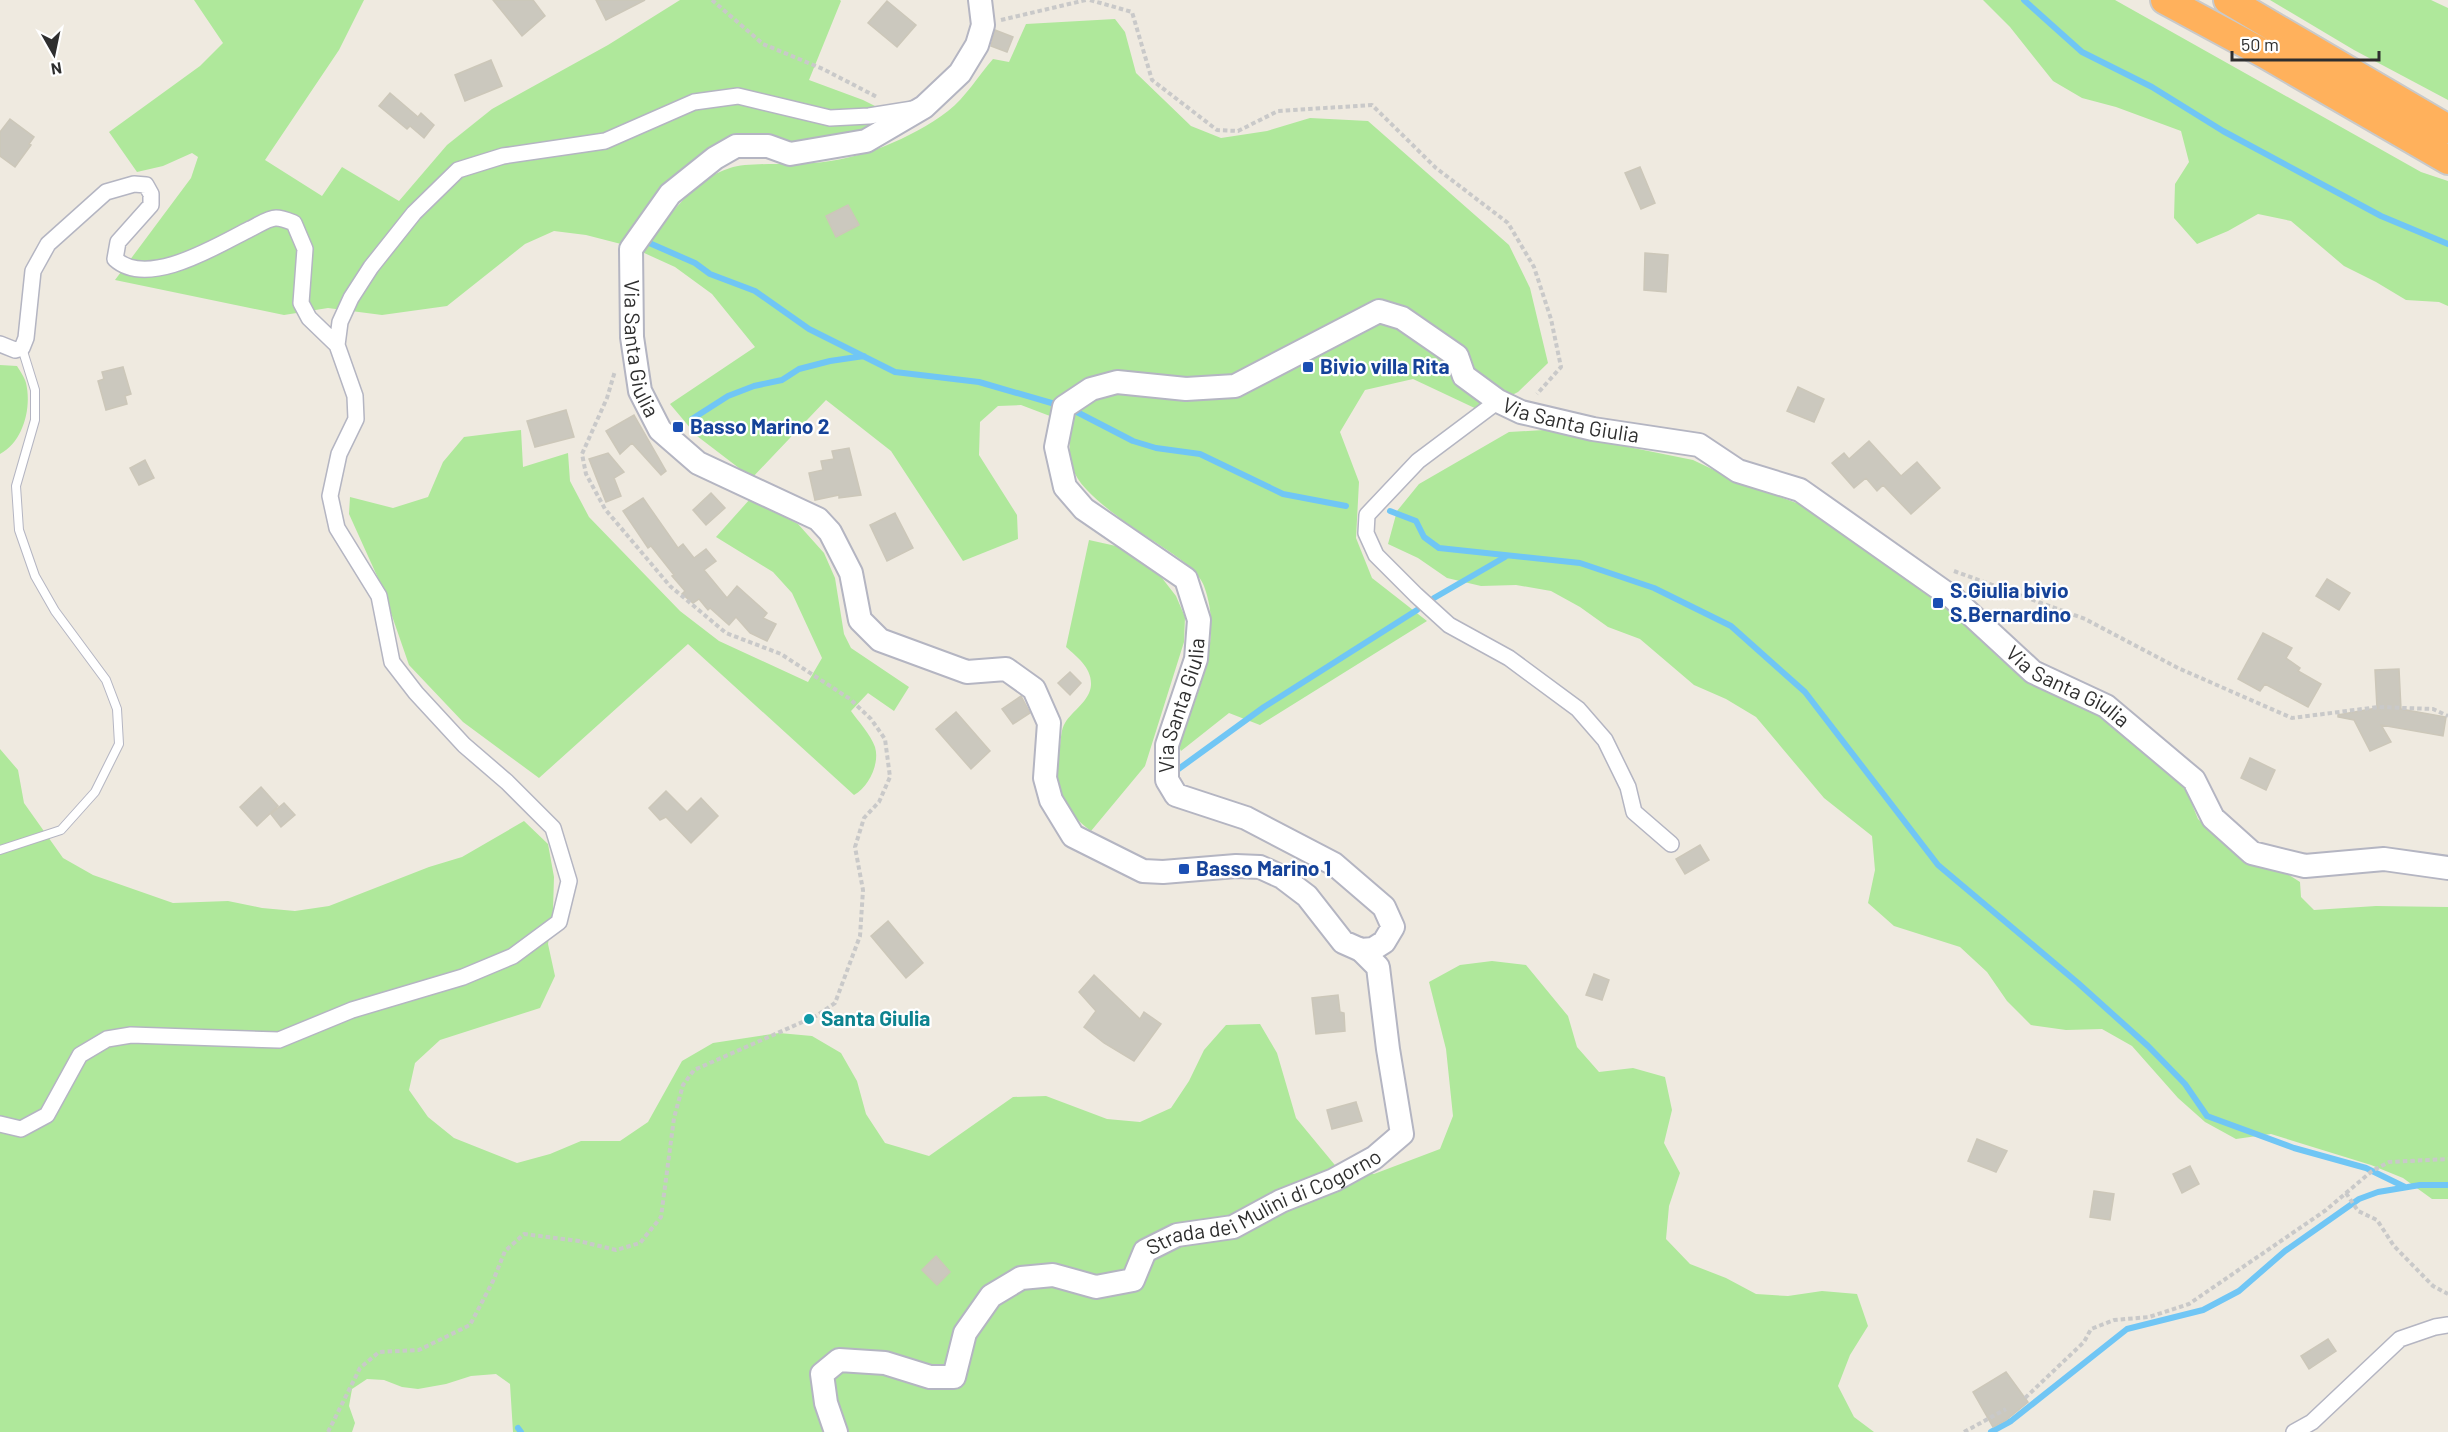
<svg xmlns="http://www.w3.org/2000/svg" width="2448" height="1432" viewBox="0 0 2448 1432" font-family="Barlow,sans-serif">
	<style>
		.green { fill: #afe89b }
		.lines { fill: none; stroke-linecap: round; stroke-linejoin: round }
		.stream { stroke: #70c6f5; stroke-width: 6 }
		.building { fill: #cbc8be; stroke: #ccc7b9; stroke-width: 1.5 }
		.lane-casing { stroke: #b4b5c2; stroke-width: 10 }
		.street-casing { stroke: #b4b5c2; stroke-width: 18 }
		.secondary-casing { stroke: #b4b5c2; stroke-width: 26 }
		.highway-casing { stroke: #c9c9c9; stroke-width: 32 }
		.path { stroke: #c9c9c9; stroke-width: 4; stroke-dasharray: 4.5 3; stroke-linecap: butt }
		.lane { stroke: #fff; stroke-width: 8 }
		.street { stroke: #fff; stroke-width: 15 }
		.secondary { stroke: #fff; stroke-width: 22 }
		.highway { stroke: #ffb15c; stroke-width: 28 }
		.transit-dot { fill: #1a4fb4; stroke: #fff; stroke-width: 2 }
		.culture-dot { fill: #0f9aa8; stroke: #fff; stroke-width: 2 }
		.labels { text-anchor: middle; stroke-width: 4.5; stroke-linejoin: round; paint-order: stroke }
		.street-label { font-size: 21px; fill: #2e2e2e; stroke: #fff }
		.transit-label { font-size: 21px; font-weight: bold; fill: #164399; stroke: #fff; text-anchor: start }
		.culture-label { font-size: 21px; font-weight: bold; fill: #0d838f; stroke: #fff; text-anchor: start }
	</style>
	<rect width="100%" height="100%" fill="#efeae0"/>
	<path class="green" d="M194 0H364L339 50 265 160 322 196 342 167 399 201 447 145 492 109 608 45 680 0H840L841 1 809 80 863 100 897 117 851 140 793 150 732 143 621 244 586 235 554 231 525 244 447 306 382 315 328 308 284 315 115 280 191 178 198 157 192 153 163 166 137 172 109 132 200 66 223 43Z
		M1983 0H2115L2421 172 2448 181V306L2439 302 2406 300 2376 282 2344 266 2291 221 2258 214 2228 231 2197 244 2174 218 2175 184 2189 162 2181 131 2116 107 2082 98 2053 81 2010 27Z
		M2270 0H2431L2448 8V100L2354 50Z
		M1115 19 1125 32 1136 73 1191 126 1221 138 1267 131 1310 118 1368 121 1509 245 1530 288 1548 363 1518 392 1481 411 1413 379 1365 390 1340 432 1359 482 1356 538 1372 578 1427 621 1260 725 1229 713 1181 751 1178 745C1197 696 1224 639 1204 586 1200 574 1183 561 1173 554 1147 536 1082 498 1073 469 1068 455 1070 438 1071 424L1021 405 998 406 980 422 979 455 1017 515 1018 539 963 561 891 451 826 400 752 478 697 436 670 404 755 347 712 294 675 267 642 252C664 222 693 179 730 168 748 162 791 165 813 163 859 160 911 139 948 111 965 98 979 75 993 59L1009 62 1026 24Z
		M0 365 17 366C20 371 25 378 26 383 32 408 23 442 0 454Z
		M521 430 523 467 568 453 570 481 589 517 680 611 719 641 808 682 822 658 792 593 773 572 716 537 750 499 798 524 824 553 835 578 844 634 851 648 909 687 894 711 868 693 851 711C858 721 871 735 875 747 880 763 869 787 854 795L688 644 539 778 463 722 409 665 382 587 349 514 350 497 393 508 428 497 443 462 464 437Z
		M1544 430 1693 460 1737 481 1802 505 1944 605 1999 658 2038 682 2093 709 2185 787 2198 819 2234 853 2289 875 2300 882 2301 897 2314 910 2376 906 2448 907V1199H2432L2403 1178 2371 1165 2271 1134 2236 1139 2205 1122 2178 1098 2132 1046 2102 1029 2066 1030 2031 1025 2007 1001 1987 972 1960 947 1894 926 1868 903 1875 870 1872 836 1824 798 1756 717 1726 699 1694 685 1640 639 1608 627 1580 607 1551 591 1516 585 1481 586 1447 578 1418 558 1388 544 1397 511 1419 484 1509 432Z
		M1089 540 1125 548 1162 578 1176 596 1185 617 1184 642 1145 766 1091 831C1061 809 1052 783 1060 746 1061 739 1061 729 1065 723 1072 711 1090 701 1091 685 1092 668 1077 657 1066 647Z
		M0 749 18 770 24 803 63 858 93 875 173 903 228 901 262 908 295 911 329 906 429 867 462 857 524 821 548 844 554 877 553 910 548 944 555 976 540 1008 440 1040 415 1063 409 1090 428 1117 454 1138 517 1163 550 1154 581 1141H620L648 1122 682 1061 713 1043 779 1033 812 1036 841 1053 857 1081 866 1114 885 1143 929 1156 1013 1097 1046 1096 1107 1119 1140 1122 1171 1108 1189 1081 1204 1050 1226 1025 1260 1024 1277 1053 1296 1118 1339 1170 1374 1174 1440 1149 1453 1116 1446 1049 1429 982 1460 965 1492 961 1526 965 1568 1016 1577 1047 1599 1072 1633 1068 1665 1077 1672 1110 1664 1143 1680 1173 1669 1206 1666 1239 1690 1264 1726 1278 1756 1294 1788 1296 1822 1291 1857 1294 1868 1326 1850 1355 1838 1386 1854 1417 1874 1432H513L510 1384 496 1374 471 1376 446 1384 418 1389 402 1387 384 1380 367 1379 352 1389 349 1406 355 1423 352 1432H0Z"/>
	<g class="lines">
		<path class="stream" d="M2024 0 2082 52 2152 87 2223 131 2381 216 2448 244
			M647 242 695 263 710 274 755 291 809 329 895 372 979 382 1055 404
			M1073 410 1133 441 1156 448 1200 454 1283 494 1346 506
			M692 419 728 396 754 386 782 380 799 369 830 361 864 356
			M1390 511 1416 521 1424 537 1439 548 1580 563 1654 588 1731 626 1805 692 1938 865 2078 983 2148 1046 2185 1084 2207 1116 2294 1148 2366 1168 2405 1187
			M1434 598 1505 557
			M1173 773 1264 707 1417 610
			M518 1428 521 1432
			M1991 1432 2011 1421 2127 1329 2203 1310 2239 1291 2285 1251 2359 1199 2378 1192 2420 1185H2448"/>
	</g>
	<path class="building" d="M493 0H533L545 16 522 36Z
		M596 0H645L606 20Z
		M887 1 916 25 897 47 868 23Z
		M995 30 1013 37 1007 52 991 46Z
		M491 60 502 86 465 101 455 75Z
		M390 93 418 117 421 113 434 125 424 138 410 126 407 129 379 106Z
		M10 119 34 137 29 144 31 145 15 167 0 156V132Z
		M1640 167 1655 203 1641 209 1625 173Z
		M848 205 859 225 836 237 826 216Z
		M1645 253 1668 255 1666 292 1644 290Z
		M123 367 131 394 125 396 127 404 106 410 98 381 104 379 102 372Z
		M1798 387 1824 399 1814 422 1787 411Z
		M566 410 574 437 535 447 527 421Z
		M634 415 666 471 661 475 632 443 620 454 606 431Z
		M1869 441 1901 476 1917 462 1940 488 1911 514 1883 485 1877 491 1866 478 1854 488 1832 463 1844 453 1849 459Z
		M849 448 861 495 839 498V495L815 500 809 473 823 470 821 461 834 459 832 451Z
		M608 453 624 472 614 478 621 496 606 502 589 459Z
		M145 460 154 478 139 485 130 468Z
		M711 493 725 508 706 525 693 510Z
		M643 498 678 548 683 544 694 558 706 549 716 561 704 570 727 598 737 586 767 613 763 618 776 624 767 641 750 633 736 617 729 625 710 608 708 610 699 599 693 603 682 594 685 591 672 576 674 575 651 546 648 548 623 511Z
		M895 513 913 548 887 561 870 525Z
		M2327 579 2350 593 2339 610 2316 596Z
		M2263 633 2292 648 2286 658 2300 668 2298 671 2321 684 2308 707 2265 684 2260 691 2238 679Z
		M2399 669 2401 709 2446 717 2443 736 2381 725 2391 742 2370 751 2354 720 2338 717V715L2377 708 2375 670Z
		M1070 672 1081 683 1070 695 1058 683Z
		M1021 696 1030 713 1013 724 1002 709Z
		M956 712 990 751 971 769 936 729Z
		M2250 758 2275 770 2266 790 2241 778Z
		M261 787 278 806 257 826 240 807Z
		M666 791 687 812 701 798 718 816 691 843 666 817 660 820 649 808Z
		M284 803 295 815 281 827 271 814Z
		M1700 845 1709 860 1685 874 1676 859Z
		M888 921 923 963 906 978 871 936Z
		M1594 974 1609 980 1602 1000 1586 995Z
		M1094 975 1140 1019 1144 1012 1161 1024 1134 1061 1104 1043 1084 1027 1096 1011 1079 992Z
		M1338 995 1340 1012 1344 1013 1345 1031 1316 1034 1312 998Z
		M1356 1102 1362 1121 1332 1129 1327 1110Z
		M1977 1139 2007 1151 1996 1172 1968 1161Z
		M2190 1166 2199 1184 2182 1193 2173 1174Z
		M2094 1191 2114 1194 2110 1220 2090 1217Z
		M936 1256 950 1272 937 1285 922 1270Z
		M2328 1339 2336 1351 2309 1369 2301 1356Z
		M2006 1372 2028 1402 2006 1420 1993 1427 1973 1392Z"/>
	<g class="lines">
		<g class="lane-casing">
			<path id="lane" d="M0 850 61 830 95 792 119 744 117 709 106 680 55 611 35 576 19 530 16 486 35 420V390L22 348"/>
		</g>
		<g class="street-casing">
			<path id="street" d="M0 344 15 350 22 348 26 338 33 271 48 244 106 192 134 184 146 185 151 194V205L118 242 115 259C148 289 218 245 250 229 257 226 268 218 276 218 282 218 289 221 294 223L305 249 301 303 309 318 337 345
				M1498 401 1418 461 1367 515 1366 533 1376 555 1416 595 1449 625 1509 658 1578 709 1605 740 1628 787 1634 812 1671 844
				M0 1124 21 1129 47 1115 80 1055 107 1039 131 1035 279 1040 352 1010 463 977 513 956 559 922 569 881 553 828 507 782 464 745 416 693 392 662 379 596 337 528 330 496 339 454 356 419 355 396 337 345 340 322 351 298 371 267 414 213 458 170 503 156 605 141 694 102 738 96 830 118 869 116 913 109
				M2294 1432 2312 1422 2400 1339 2435 1327 2448 1325"/>
		</g>
		<g class="secondary-casing">
			<g id="secondary">
				<path id="s1" d="M980 0 983 25 977 45 960 73 924 107 866 141 790 154 768 146H736L715 158 670 194 631 249 632 337 640 391 660 430 698 463 818 519 830 532 851 573 860 620 880 640 967 672 1006 669 1034 689 1049 723 1045 778 1051 800 1073 836 1143 871 1163 872 1236 866 1260 867 1282 877 1307 896 1343 942 1361 950 1373 949 1384 942 1393 927 1384 907 1334 864 1246 818 1176 795 1167 780V745L1196 659 1199 620 1186 579 1084 509 1065 487 1056 447 1064 407 1091 389 1117 382 1186 389 1235 386 1379 311 1402 318 1457 356 1464 376 1498 401 1521 412 1593 429 1699 445 1738 471 1800 490 1953 598 2033 672 2106 706 2194 780 2213 818 2252 853 2305 866 2384 859 2448 868"/>
				<path id="s2" d="M836 1432 826 1403 822 1374 839 1360 885 1363 930 1377H954L965 1333 991 1296 1021 1278 1053 1275 1096 1287 1133 1280 1145 1251 1177 1235 1233 1227 1281 1201 1334 1180 1374 1158 1402 1134 1388 1049 1378 967 1361 950"/>
			</g>
		</g>
		<g class="highway-casing">
			<path id="highway" d="M2165 0 2265 54 2448 160
				M2228 0 2448 129"/>
		</g>
		<path class="path" d="M712 0 763 44 823 69 877 97
			M1090 0 1132 12 1152 80 1217 130 1238 131 1278 111 1372 105 1436 168 1508 223 1534 267 1551 319 1561 367 1537 394
			M1001 20 1086 0
			M1954 571 2085 619 2178 668 2292 718 2378 707 2433 709 2448 716
			M2346 1193 2358 1211 2377 1220 2394 1246 2433 1286 2448 1294
			M2025 1398 2084 1342 2091 1329 2114 1320 2149 1317 2189 1304 2326 1210 2372 1171 2389 1162 2448 1159
			M328 1432 360 1368 379 1352 419 1350 470 1325 493 1281 505 1251 524 1234 579 1241 616 1250 640 1243 661 1217 674 1118 683 1085 694 1070 816 1016 835 1003 860 936 863 890 855 847 864 818 879 802 890 777 885 739 871 719 850 699 781 654 726 633 670 586 605 509 586 474 582 454 607 398 615 371
			M1964 1432 2006 1409"/>
		<use href="#lane" class="lane"/>
		<use href="#street" class="street"/>
		<use href="#secondary" class="secondary"/>
		<use href="#highway" class="highway"/>
	</g>
	<g class="transit-dot">
		<rect x="1302" y="361" width="12" height="12" rx="3"/>
		<rect x="672" y="421" width="12" height="12" rx="3"/>
		<rect x="1932" y="597" width="12" height="12" rx="3"/>
		<rect x="1178" y="863" width="12" height="12" rx="3"/>
	</g>
	<circle class="culture-dot" cx="809" cy="1019" r="6"/>
	<g class="labels">
		<g class="street-label">
			<text dy="7" stroke="none"><textPath href="#s1" startOffset="578">Via Santa Giulia</textPath></text>
			<text dy="7" stroke="none"><textPath href="#s1" startOffset="2973">Via Santa Giulia</textPath></text>
			<text dy="7" stroke="none"><textPath href="#s1" startOffset="3549">Via Santa Giulia</textPath></text>
			<text dy="7" stroke="none"><textPath href="#s1" startOffset="2037">Via Santa Giulia</textPath></text>
			<text dy="7" stroke="none"><textPath href="#s2" startOffset="600">Strada dei Mulini di Cogorno</textPath></text>
		</g>
		<g class="transit-label">
			<text x="1320" y="374">Bivio villa Rita</text>
			<text x="690" y="434">Basso Marino 2</text>
			<text x="1950" y="598">S.Giulia bivio<tspan x="1950" dy="24">S.Bernardino</tspan></text>
			<text x="1196" y="876">Basso Marino 1</text>
		</g>
		<g class="culture-label">
			<text x="821" y="1026">Santa Giulia</text>
		</g>
	</g>
	<g transform="translate(54 54) rotate(171)" stroke="#ffffff" stroke-width="4.5" paint-order="stroke">
	<path d="M0-4.5L10 22L0 15L-10 22Z" fill="#2e2e2e"/>
	<text y="-9" font-size="16" font-weight="bold" text-anchor="middle" fill="#2e2e2e">N</text>
	</g>
	<path d="M2232 51v9h147v-9" fill="none" stroke="#2e2e2e" stroke-width="3"/>
	<text x="2241" y="51" font-size="18" fill="#2e2e2e" stroke="#ffffff" stroke-width="4.5" paint-order="stroke">50 m</text>
</svg>
